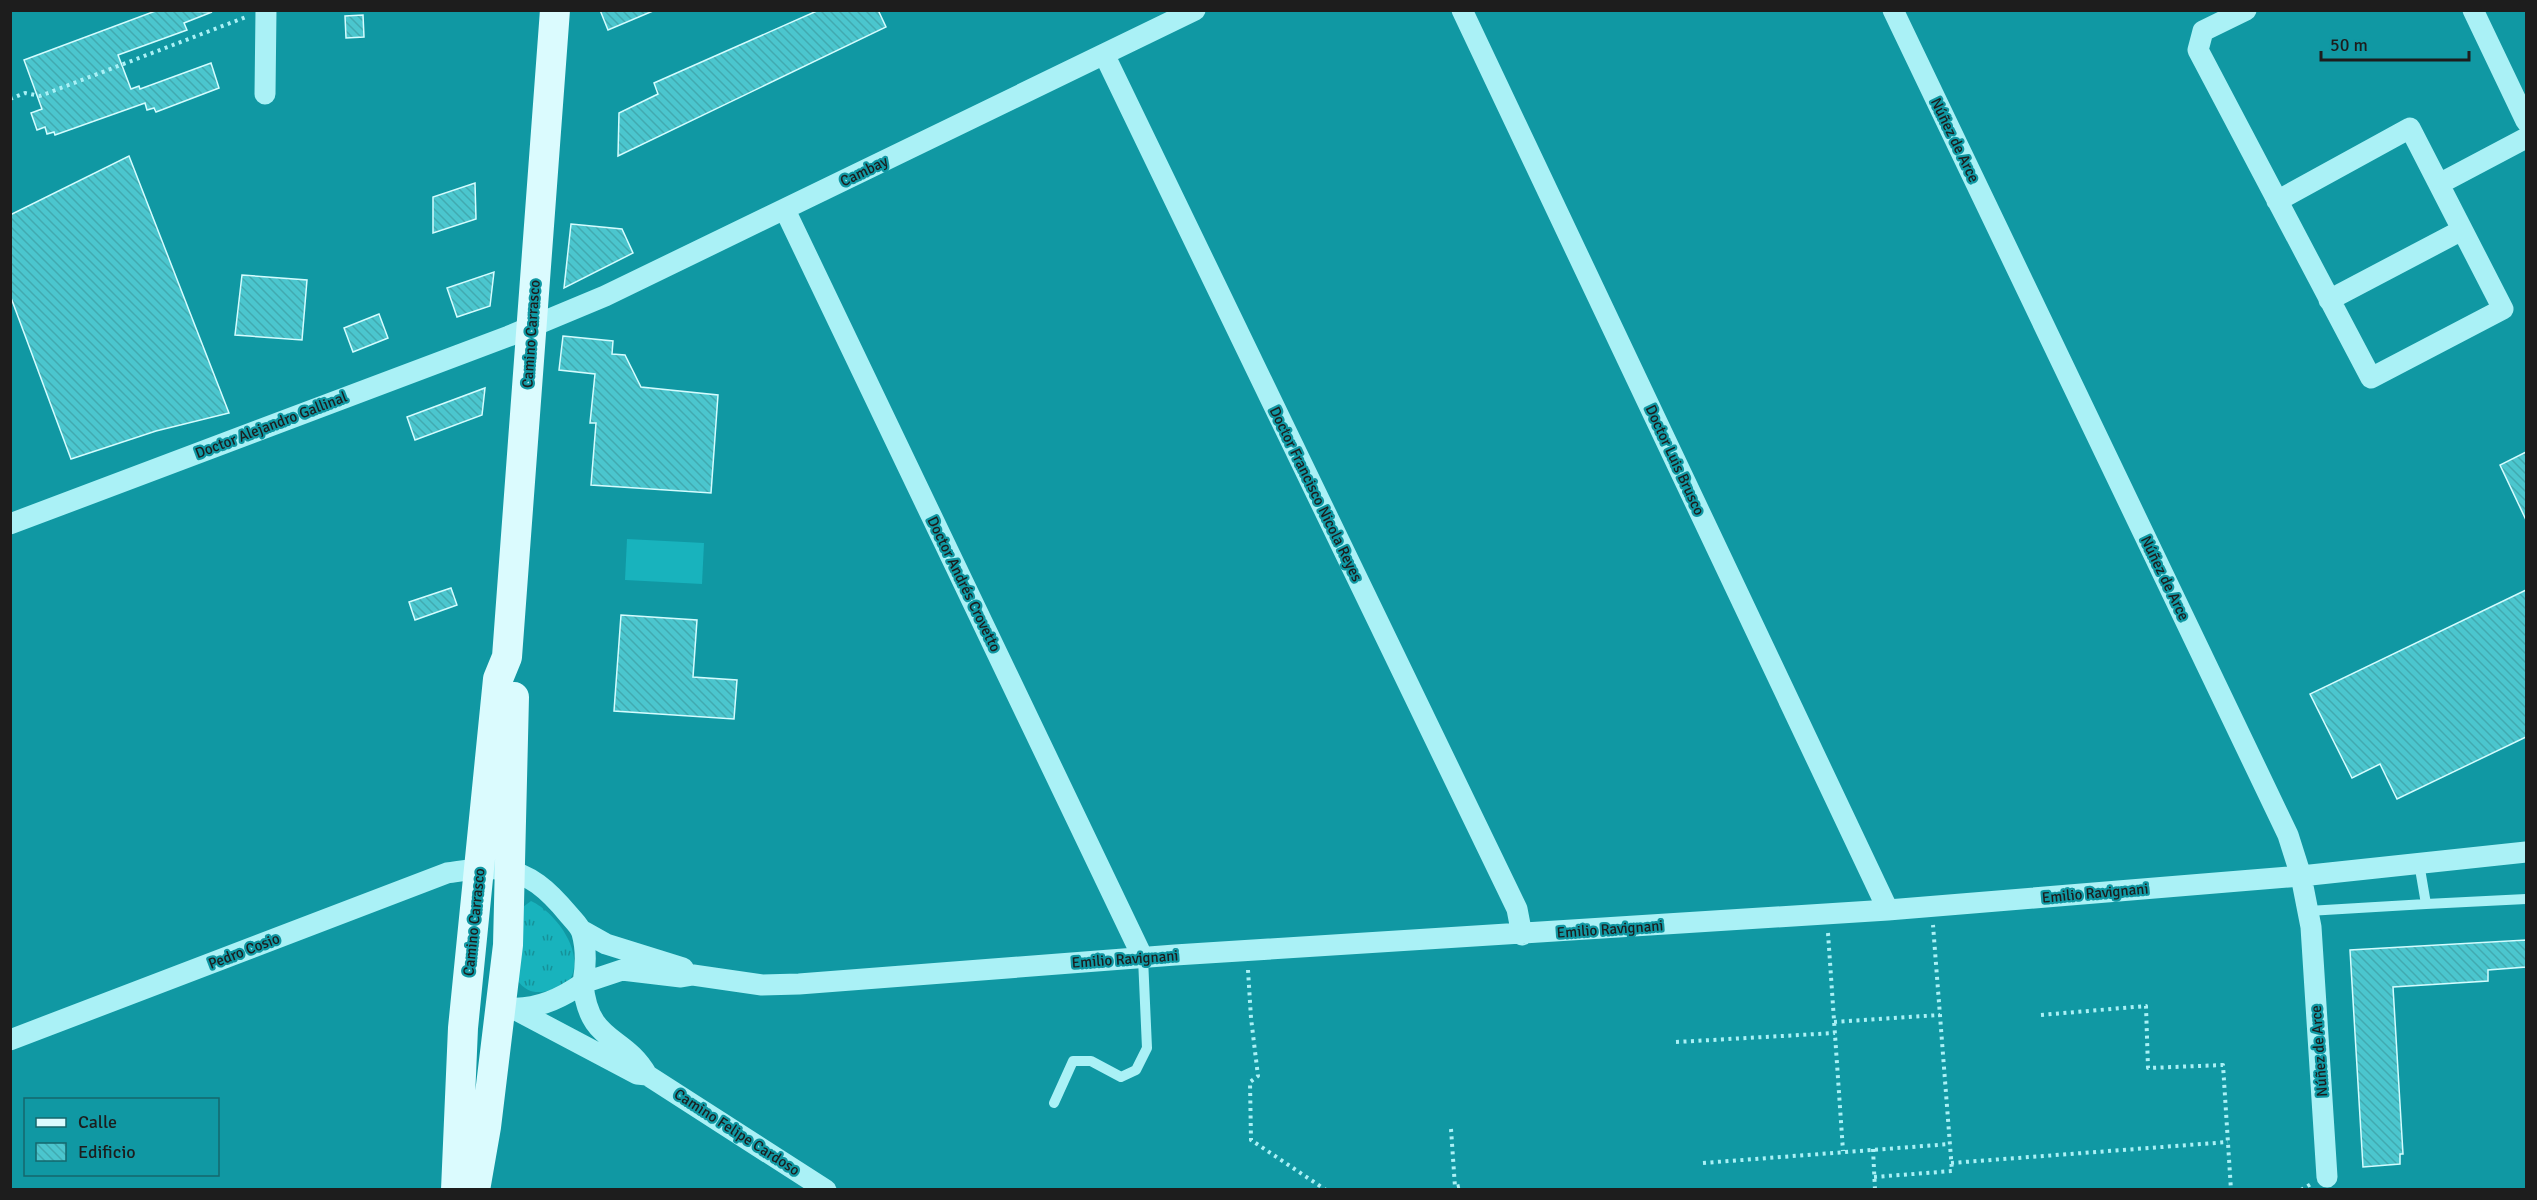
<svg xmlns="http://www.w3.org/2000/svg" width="2537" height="1200" viewBox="0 0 2537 1200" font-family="Signika,sans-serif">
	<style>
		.grass { fill: url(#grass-tufts) }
		.garden { fill: #18b3bd }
		.building { fill: url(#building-back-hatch); stroke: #d4fcfe; stroke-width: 1.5 }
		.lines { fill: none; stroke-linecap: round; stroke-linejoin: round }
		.path { stroke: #aaf1f6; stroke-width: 4; stroke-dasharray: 3 4.5; stroke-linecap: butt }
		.service { stroke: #aaf1f6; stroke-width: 10 }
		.minor { stroke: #aaf1f6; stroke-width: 21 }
		.secondary { stroke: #dbfbfe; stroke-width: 30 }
		.labels { text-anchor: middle; stroke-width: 4.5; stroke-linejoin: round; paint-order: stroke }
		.street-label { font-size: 15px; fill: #1d1d1d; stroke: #1098a3 }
	</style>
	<defs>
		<pattern id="grass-tufts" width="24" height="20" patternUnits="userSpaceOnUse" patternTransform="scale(1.5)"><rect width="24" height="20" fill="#18b3bd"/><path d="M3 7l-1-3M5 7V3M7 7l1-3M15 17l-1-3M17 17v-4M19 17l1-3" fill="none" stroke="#159199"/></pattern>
		<pattern id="building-back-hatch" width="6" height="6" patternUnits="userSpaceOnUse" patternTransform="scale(1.5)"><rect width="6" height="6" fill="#4bc6ce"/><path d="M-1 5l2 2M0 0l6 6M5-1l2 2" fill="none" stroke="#41aab0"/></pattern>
	</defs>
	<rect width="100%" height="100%" fill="#1098a3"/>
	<path class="grass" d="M531 901C557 913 588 956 568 983 549 991 532 1000 517 980L523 907Z"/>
	<path class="garden" d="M627 539 704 543 702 584 625 580Z"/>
	<path class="building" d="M158 10 212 12 184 23 187 30 118 55 131 89 139 86 140 89 211 63 219 88 156 112 154 108 147 110 145 103 55 135 54 132 47 134 45 127 37 130 31 113 42 109 24 60Z
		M600 10H653V11L608 30Z
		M819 10H878L886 27 618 156 619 113 658 94 654 83Z
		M363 15 364 37 346 38 345 16Z
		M129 156 229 413 156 431 71 459 10 295V215Z
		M475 183 476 219 433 233V197Z
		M571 224 622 229 633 253 564 288Z
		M494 272 490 306 457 317 447 288Z
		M242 275 307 280 302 340 235 335Z
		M379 314 388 338 353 352 344 328Z
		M563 336 613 341 612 354 625 355 641 387 718 395 711 493 591 485 596 423H590L595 374 559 370Z
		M485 388 482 415 415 440 407 417Z
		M2526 452V520L2500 465Z
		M451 588 457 605 415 620 409 602Z
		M2526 590V737L2397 799 2380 764 2352 778 2310 694Z
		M621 615 697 620 693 677 737 680 734 719 614 711Z
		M2526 940V967L2488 970V981L2393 987 2403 1154H2400V1164L2363 1167 2350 950Z"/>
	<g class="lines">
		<path class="path" d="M10 99 25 93 40 96 246 17
			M1828 933 1843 1151
			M1248 970 1251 1018 1258 1076 1250 1082 1251 1140 1326 1190
			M2041 1015 2146 1006 2148 1068 2223 1065 2231 1190
			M1834 1022 1940 1015
			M1676 1042 1835 1033
			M1451 1129 1455 1187 1460 1186 1461 1190
			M1873 1149 1875 1190
			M1703 1163 1950 1144
			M1951 1163 2228 1142
			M1874 1177 1952 1171 1933 925
			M2301 1190 2311 1184"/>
		<path class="service" d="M2419 863 2426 904 2526 899
			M2308 911 2426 904
			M1054 1103 1073 1061H1091L1121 1077 1136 1070 1147 1048 1143 958"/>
		<path class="minor" d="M1462 10 1888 910
			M1893 10 2288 835 2301 876 2311 927 2327 1177
			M2246 10 2203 31 2198 50 2371 378 2503 309 2410 128 2277 201
			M2473 10 2526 121
			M1104 54 1517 909 1522 935
			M265 94 266 10
			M2439 184 2526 138
			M785 210 1143 958
			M2329 300 2462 230
			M10 524 509 336 605 296 1195 10
			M581 930 606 944 683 968
			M516 1010 637 1074 647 1075 826 1190
			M10 1040 447 873C463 871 481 867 498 869 529 871 550 892 569 915 573 920 580 926 582 933 587 951 586 966 583 983 559 1000 531 1012 502 1007
			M647 1075C624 1034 588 1044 583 983L622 970 681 977 693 975 762 985 799 984 1175 955 1888 910 2301 876 2526 852"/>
		<path class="secondary" d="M456 1190 463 1028 498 679 507 657 555 10
			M475 1190 486 1127 508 945 514 697"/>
	</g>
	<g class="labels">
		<g class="street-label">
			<text transform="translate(1955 140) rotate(64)" y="5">Núñez de Arce</text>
			<text transform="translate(864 171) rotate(-26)" y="5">Cambay</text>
			<text transform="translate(531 334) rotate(-86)" y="5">Camino Carrasco</text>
			<text transform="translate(271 425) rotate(-21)" y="5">Doctor Alejandro Gallinal</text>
			<text transform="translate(1675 460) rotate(65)" y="5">Doctor Luis Brusco</text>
			<text transform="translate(1316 494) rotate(64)" y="5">Doctor Francisco Nicola Reyes</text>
			<text transform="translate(2165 578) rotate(64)" y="5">Núñez de Arce</text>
			<text transform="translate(964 584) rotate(64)" y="5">Doctor Andrés Crovetto</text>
			<text transform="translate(2095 893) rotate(-5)" y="5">Emilio Ravignani</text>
			<text transform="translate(474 922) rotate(-84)" y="5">Camino Carrasco</text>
			<text transform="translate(1610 929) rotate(-4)" y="5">Emilio Ravignani</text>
			<text transform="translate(244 951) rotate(-21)" y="5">Pedro Cosio</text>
			<text transform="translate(1125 959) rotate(-4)" y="5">Emilio Ravignani</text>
			<text transform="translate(2319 1051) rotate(-94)" y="5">Núñez de Arce</text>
			<text transform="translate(737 1132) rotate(33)" y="5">Camino Felipe Cardoso</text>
		</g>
	</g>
	<rect width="2537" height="1200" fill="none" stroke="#1d1d1d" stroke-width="24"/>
	<rect x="24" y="1098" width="195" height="78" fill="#1098a3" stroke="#15676d" stroke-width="1.5"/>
	<rect x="36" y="1118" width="30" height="9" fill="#dbfbfe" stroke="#15676d" stroke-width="1.5"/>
	<text x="78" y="1128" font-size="18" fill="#1d1d1d">Calle</text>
	<rect x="36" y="1143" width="30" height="18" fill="url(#building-back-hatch)" stroke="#15676d" stroke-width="1.5"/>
	<text x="78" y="1158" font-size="18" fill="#1d1d1d">Edificio</text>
	<path d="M2321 51v9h148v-9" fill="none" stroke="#1d1d1d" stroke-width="3"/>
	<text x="2330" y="51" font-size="18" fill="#1d1d1d" stroke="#1098a3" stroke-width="4.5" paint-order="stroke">50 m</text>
</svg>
